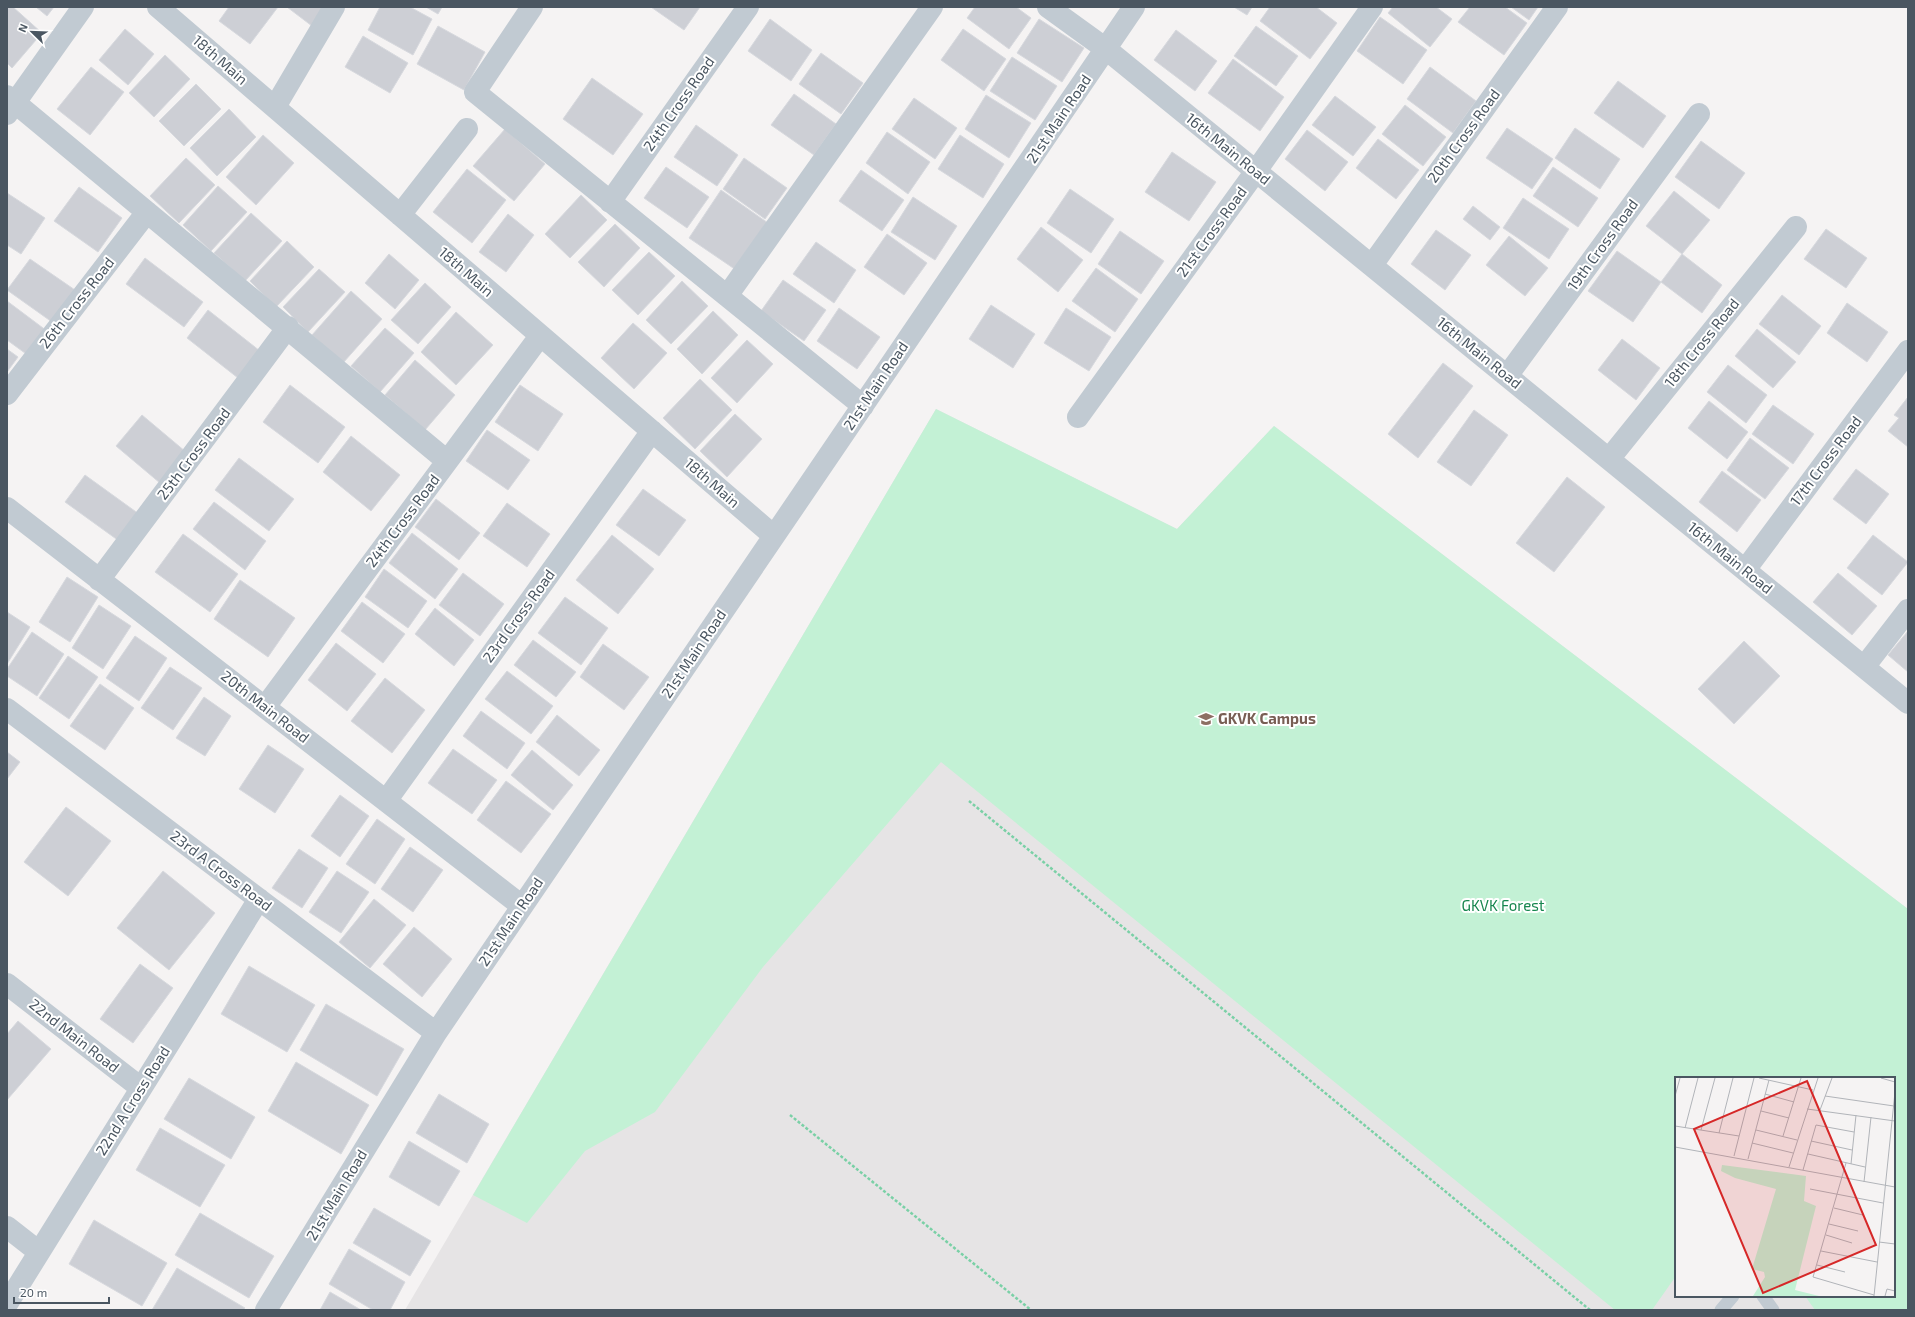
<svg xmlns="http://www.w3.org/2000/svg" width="1915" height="1317" viewBox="0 0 1915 1317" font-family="'Exo 2',sans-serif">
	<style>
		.education { fill: #e6e4e5; fill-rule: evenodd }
		.green { fill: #c3f1d5 }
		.building { fill: #cdcfd5; stroke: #d7d9de }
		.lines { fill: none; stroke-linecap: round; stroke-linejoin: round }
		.path { stroke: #7ad0a6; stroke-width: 2.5; stroke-dasharray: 3 2; stroke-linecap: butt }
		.service { stroke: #c1cad2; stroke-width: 13 }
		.minor { stroke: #c1cad2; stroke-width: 22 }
		.labels { text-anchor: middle; stroke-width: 4; stroke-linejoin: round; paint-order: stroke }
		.street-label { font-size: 15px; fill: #4a5661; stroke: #fff }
		.education-label { font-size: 15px; font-weight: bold; fill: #785e54; stroke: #fff; text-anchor: start }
		.park-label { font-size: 15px; fill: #17864f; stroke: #fff }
		.inset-road { fill: none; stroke: #b1b4b9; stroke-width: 1 }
		.view { fill: #d62828; fill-opacity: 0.15; stroke: #d62828; stroke-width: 2 }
		.inset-edge { fill: none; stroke: #4a5661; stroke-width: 2 }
	</style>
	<rect width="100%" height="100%" fill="#f5f3f3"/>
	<path class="education" d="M936 409 1177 529 1274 426 1908 909V1310H405ZM1676 1078H1894V1296H1676Z"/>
	<path class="green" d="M936 409 1177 529 1274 426 1908 909V1310H1815L1805 1296H1894V1078H1676V1276L1652 1310H1615L941 762 763 967 655 1112 585 1151 527 1223 473 1195Z"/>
	<path class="building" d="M7 7H13L42 33 12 68 7 63Z
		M36 7H54L47 16Z
		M229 7H278L250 44 219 21Z
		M287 7H327L312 26Z
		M380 7H410L432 19 413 55 368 30Z
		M426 7H442L438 14Z
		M651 7H700L684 30Z
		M975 7H1016L1031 18 1009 49 967 18Z
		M1234 7H1252L1247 15Z
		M1270 7H1316L1337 23 1310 59 1260 21Z
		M1393 7H1436L1452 19 1430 47 1388 13Z
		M1470 7H1505L1527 23 1504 55 1458 22Z
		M1511 7H1538L1529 20Z
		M1380 17 1427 50 1403 84 1357 51Z
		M770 19 812 50 791 81 748 51Z
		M1039 19 1084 48 1062 82 1017 53Z
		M438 26 485 52 464 90 417 64Z
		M1256 26 1298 56 1276 86 1234 56Z
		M125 29 154 54 128 85 99 60Z
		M963 29 1006 59 984 91 941 60Z
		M1176 30 1217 61 1195 91 1154 60Z
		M363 36 408 63 390 93 345 67Z
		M821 53 863 83 841 114 799 84Z
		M165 55 190 79 154 117 129 93Z
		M1012 57 1057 86 1035 120 990 91Z
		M1233 59 1284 97 1260 131 1208 93Z
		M91 67 124 92 90 135 57 109Z
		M1430 67 1476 101 1453 133 1407 99Z
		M592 78 643 114 613 155 563 119Z
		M1618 81 1666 116 1643 148 1594 113Z
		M196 84 221 109 184 146 159 121Z
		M794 94 836 124 814 155 771 125Z
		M986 95 1031 123 1009 158 965 129Z
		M1335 96 1376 127 1353 156 1312 125Z
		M914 98 957 128 935 159 892 129Z
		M1405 105 1446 137 1423 166 1382 134Z
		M229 109 256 137 217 176 190 148Z
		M696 125 738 155 717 186 674 157Z
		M1507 128 1553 159 1532 189 1486 158Z
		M1575 128 1620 159 1600 189 1555 158Z
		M505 129 545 164 514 201 473 166Z
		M1307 130 1348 162 1325 191 1285 159Z
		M887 132 930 162 908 194 866 163Z
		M263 135 294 163 256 205 226 177Z
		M960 135 1004 164 983 198 938 169Z
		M1378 139 1419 170 1396 199 1356 168Z
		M1701 141 1745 173 1719 209 1675 177Z
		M1172 152 1216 182 1189 221 1145 192Z
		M186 158 215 185 179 223 150 196Z
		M744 158 787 188 765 219 723 189Z
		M666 167 709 197 687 228 644 198Z
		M1553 167 1598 198 1578 227 1533 196Z
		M467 169 506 200 472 243 433 212Z
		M861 170 904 200 882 231 839 201Z
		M218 186 247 212 211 251 183 225Z
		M79 187 122 218 98 252 54 221Z
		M1070 189 1114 219 1091 253 1047 223Z
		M721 190 768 223 736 270 689 238Z
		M1674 191 1710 220 1682 254 1646 226Z
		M7 193 45 218 21 254 7 245Z
		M581 195 607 220 570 258 545 234Z
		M913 197 957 226 935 260 891 232Z
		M1523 198 1569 229 1549 259 1503 228Z
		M1473 206 1500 227 1490 240 1463 219Z
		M251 213 282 241 245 281 214 253Z
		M508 214 534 235 506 272 479 252Z
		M615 224 640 248 604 287 578 262Z
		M1041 227 1083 260 1058 292 1017 259Z
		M1826 229 1867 258 1846 288 1804 259Z
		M1436 230 1471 255 1445 290 1411 264Z
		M1120 231 1164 261 1141 294 1098 264Z
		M887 234 927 263 904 295 864 267Z
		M1509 236 1548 268 1525 296 1486 265Z
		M287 241 314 267 276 307 250 281Z
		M816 242 856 270 834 303 793 274Z
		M1617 251 1661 282 1633 322 1588 291Z
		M649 252 675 276 638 315 612 290Z
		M389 254 419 280 395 309 365 283Z
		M1682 254 1722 285 1702 313 1661 282Z
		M145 258 203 302 184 327 126 284Z
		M30 259 75 290 52 322 7 290Z
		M1096 268 1138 299 1115 332 1072 301Z
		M319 269 345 292 308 332 283 307Z
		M783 280 826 310 804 341 761 311Z
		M682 281 708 306 671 344 646 320Z
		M425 283 451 307 418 344 391 320Z
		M351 291 382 319 343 363 312 335Z
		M1782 295 1821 326 1799 355 1759 324Z
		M7 301 47 331 29 356 7 340Z
		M1847 303 1888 332 1867 362 1827 333Z
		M991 305 1035 334 1013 368 969 339Z
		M839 308 880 337 857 369 817 341Z
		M1066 308 1111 337 1089 371 1044 343Z
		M208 310 260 351 238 378 187 338Z
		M713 311 738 335 702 374 677 349Z
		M456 312 493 345 456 385 421 352Z
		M633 323 667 353 634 389 601 358Z
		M385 328 414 353 380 392 351 366Z
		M1757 329 1796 362 1773 388 1735 356Z
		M1622 339 1660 368 1636 400 1598 370Z
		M747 340 773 364 737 403 711 378Z
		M7 349 18 357 7 372Z
		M415 360 455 395 425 430 385 395Z
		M1443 363 1473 386 1418 458 1388 434Z
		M1728 365 1767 395 1746 423 1707 392Z
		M700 379 732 410 695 449 663 418Z
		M290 385 345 427 318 463 263 422Z
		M520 385 563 414 538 451 495 422Z
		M1908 397V447L1888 431 1899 418 1894 415Z
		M1709 401 1748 432 1727 459 1688 428Z
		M1773 405 1814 434 1793 464 1752 434Z
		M1474 410 1508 435 1471 486 1437 462Z
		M735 414 762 439 727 477 700 451Z
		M142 415 186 452 160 483 116 446Z
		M487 430 530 460 508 490 466 461Z
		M351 436 400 475 371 511 323 472Z
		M1750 438 1789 468 1765 499 1727 470Z
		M239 458 294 499 269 531 215 490Z
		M1856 469 1889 494 1866 524 1833 499Z
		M1722 471 1761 500 1737 532 1699 502Z
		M85 475 139 514 119 541 65 502Z
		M1567 477 1605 507 1554 572 1516 543Z
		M643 489 686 520 659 556 616 525Z
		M436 499 480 533 459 560 415 527Z
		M214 502 266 541 245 570 193 529Z
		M507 503 550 534 527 567 483 536Z
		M412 533 458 569 435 599 389 563Z
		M183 534 238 574 210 612 155 572Z
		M612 535 654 569 618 614 576 580Z
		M1873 535 1908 562 1882 595 1847 568Z
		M384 569 427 601 408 628 365 597Z
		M463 573 504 604 480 636 439 605Z
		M1838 573 1877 606 1852 635 1813 602Z
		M67 577 98 597 70 642 39 622Z
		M240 580 295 618 268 657 214 619Z
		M565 597 608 628 581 665 538 633Z
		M362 602 405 634 383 663 341 631Z
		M99 605 131 626 103 669 72 648Z
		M435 608 474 640 454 666 415 634Z
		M7 612 30 627 7 664Z
		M1908 631V672L1888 655Z
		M32 632 64 654 37 696 7 676V669Z
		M135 636 167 658 139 701 106 678Z
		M533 640 576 672 556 697 514 665Z
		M1744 641 1780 676 1734 724 1698 689Z
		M336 643 376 674 347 711 308 680Z
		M603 644 649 677 624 710 580 677Z
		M68 656 98 677 69 719 39 698Z
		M170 667 202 688 173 730 141 708Z
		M507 671 553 706 531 734 485 699Z
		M385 678 425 710 392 753 351 721Z
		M100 684 134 708 105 750 70 726Z
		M204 697 231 716 205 756 176 738Z
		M481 711 525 743 507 769 463 736Z
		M557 715 600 750 579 776 536 742Z
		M268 745 304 769 275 813 239 789Z
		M453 749 497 780 472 814 428 783Z
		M532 750 573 785 553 810 511 775Z
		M7 752 20 762 7 779Z
		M506 781 551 814 521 853 477 820Z
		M340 795 369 816 340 857 311 836Z
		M66 807 111 841 68 896 24 862Z
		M377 819 405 839 375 884 346 864Z
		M410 847 443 870 413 912 381 889Z
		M299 849 328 868 302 908 272 888Z
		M163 871 215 913 169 970 117 928Z
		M337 871 369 892 341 933 309 912Z
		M374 899 406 925 370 968 339 942Z
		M414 927 452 959 422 997 383 964Z
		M140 964 173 988 133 1043 100 1019Z
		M249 966 315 1005 287 1052 221 1014Z
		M326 1004 404 1049 377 1096 300 1050Z
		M18 1021 51 1049 7 1100V1034Z
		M296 1062 369 1105 341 1154 268 1111Z
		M189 1078 255 1117 231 1159 164 1119Z
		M439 1094 489 1124 467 1163 416 1133Z
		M160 1128 225 1165 200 1207 136 1170Z
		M409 1141 460 1171 439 1206 389 1177Z
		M374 1208 431 1241 410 1276 353 1243Z
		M200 1213 274 1256 249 1298 175 1255Z
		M94 1220 167 1263 142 1306 69 1264Z
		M349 1249 405 1282 390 1310H373L329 1284Z
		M177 1268 245 1308 243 1310H152Z
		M330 1292 361 1310H320Z"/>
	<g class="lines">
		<path class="path" d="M969 801 1590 1310
			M790 1115 1031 1310"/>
		<path class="service" d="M1763 1296 1773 1310
			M1721 1310 1733 1296"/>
		<path class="minor" d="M158 7 774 536
			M532 7 475 92 863 406
			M1048 7 1106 49 1908 703
			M7 96 447 461
			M275 107 334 7
			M7 114 83 7
			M610 202 748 7
			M400 215 467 129
			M1372 265 1557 7
			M727 296 932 7
			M1507 376 1699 114
			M7 394 147 212
			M1078 417 1256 171 1372 7
			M1609 459 1796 227
			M7 508 522 906
			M1745 570 1908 351
			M99 580 288 327
			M1864 667 1908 610
			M265 707 540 336
			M7 709 436 1033
			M386 801 652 431
			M7 984 141 1088
			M7 1227 39 1252
			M7 1304 259 899
			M266 1310 436 1033 1134 7"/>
	</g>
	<defs>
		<g id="university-bare" transform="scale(1.2)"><path d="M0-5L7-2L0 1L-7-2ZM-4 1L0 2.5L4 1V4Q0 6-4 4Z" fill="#8d6e63" stroke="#fff" stroke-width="2.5" paint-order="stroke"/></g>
	</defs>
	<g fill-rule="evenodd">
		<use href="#university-bare" x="1206" y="719"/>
	</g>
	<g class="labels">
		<g class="street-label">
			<text transform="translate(220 60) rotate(41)" y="5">18th Main</text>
			<text transform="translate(679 104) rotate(-55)" y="5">24th Cross Road</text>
			<text transform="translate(1059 119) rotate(-56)" y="5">21st Main Road</text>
			<text transform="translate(1464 136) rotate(-54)" y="5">20th Cross Road</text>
			<text transform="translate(1228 149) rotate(39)" y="5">16th Main Road</text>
			<text transform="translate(1212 232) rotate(-54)" y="5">21st Cross Road</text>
			<text transform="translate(1603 245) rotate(-54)" y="5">19th Cross Road</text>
			<text transform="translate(466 272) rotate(41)" y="5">18th Main</text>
			<text transform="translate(77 303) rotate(-52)" y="5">26th Cross Road</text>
			<text transform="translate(1702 343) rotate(-51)" y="5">18th Cross Road</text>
			<text transform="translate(1479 353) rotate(39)" y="5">16th Main Road</text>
			<text transform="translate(876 386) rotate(-56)" y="5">21st Main Road</text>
			<text transform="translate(194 454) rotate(-53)" y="5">25th Cross Road</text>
			<text transform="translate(1826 461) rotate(-53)" y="5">17th Cross Road</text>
			<text transform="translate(712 483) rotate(41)" y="5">18th Main</text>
			<text transform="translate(403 521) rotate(-53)" y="5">24th Cross Road</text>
			<text transform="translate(1730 558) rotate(39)" y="5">16th Main Road</text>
			<text transform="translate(519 616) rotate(-54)" y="5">23rd Cross Road</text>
			<text transform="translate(694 654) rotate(-56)" y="5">21st Main Road</text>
			<text transform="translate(265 707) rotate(38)" y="5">20th Main Road</text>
			<text transform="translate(221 871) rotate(37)" y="5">23rd A Cross Road</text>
			<text transform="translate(511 922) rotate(-56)" y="5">21st Main Road</text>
			<text transform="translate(74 1036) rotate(38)" y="5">22nd Main Road</text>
			<text transform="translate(133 1101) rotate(-58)" y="5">22nd A Cross Road</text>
			<text transform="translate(337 1195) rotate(-59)" y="5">21st Main Road</text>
		</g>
		<g class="education-label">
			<text x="1218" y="724">GKVK Campus</text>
		</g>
		<g class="park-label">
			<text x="1503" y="911">GKVK Forest</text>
		</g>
	</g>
	<g transform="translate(1675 1077)">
		<rect width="220" height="220" fill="#f5f3f3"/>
		<path d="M47 88 131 99 129 124 141 129 120 213 144 219H78L90 200 89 195 77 192 101 112 60 101 46 94Z" fill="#c3f1d5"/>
		<path class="inset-road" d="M84 1 138 13M206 1 220 5M90 17 119 25M0 19 5 1M150 19 219 29M132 32 220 44M145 33 157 1M86 34 114 41M0 49 64 59M10 51 23 1M26 53 40 1M81 53 122 63M44 56 58 1M108 59 126 1M136 64 177 73M77 66 118 76M0 70 220 110M133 77 190 90M59 79 79 1M73 82 94 3M171 86 138 200 199 218M176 87 181 38M114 90 143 1M128 93 141 48 179 55M189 105 196 40M135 112 208 126M159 131 188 138M154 147 183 154M151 158 177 166M204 165 220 167M146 174 202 185M142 188 170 195M199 219 220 15M210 219 212 212 220 214"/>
		<path class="view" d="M132 4 201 168 88 216 19 52Z"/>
		<rect width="220" height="220" class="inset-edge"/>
	</g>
	<rect width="1915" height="1317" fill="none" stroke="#4a5661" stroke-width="16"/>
	<g transform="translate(32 32) rotate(293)" stroke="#ffffff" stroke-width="3" paint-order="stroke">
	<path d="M0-3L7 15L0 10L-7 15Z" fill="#4a5661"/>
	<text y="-6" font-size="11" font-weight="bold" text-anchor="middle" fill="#4a5661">N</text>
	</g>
	<path d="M14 1297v6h95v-6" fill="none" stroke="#4a5661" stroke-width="2"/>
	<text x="20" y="1297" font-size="12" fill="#4a5661" stroke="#ffffff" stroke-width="3" paint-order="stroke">20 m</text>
</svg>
